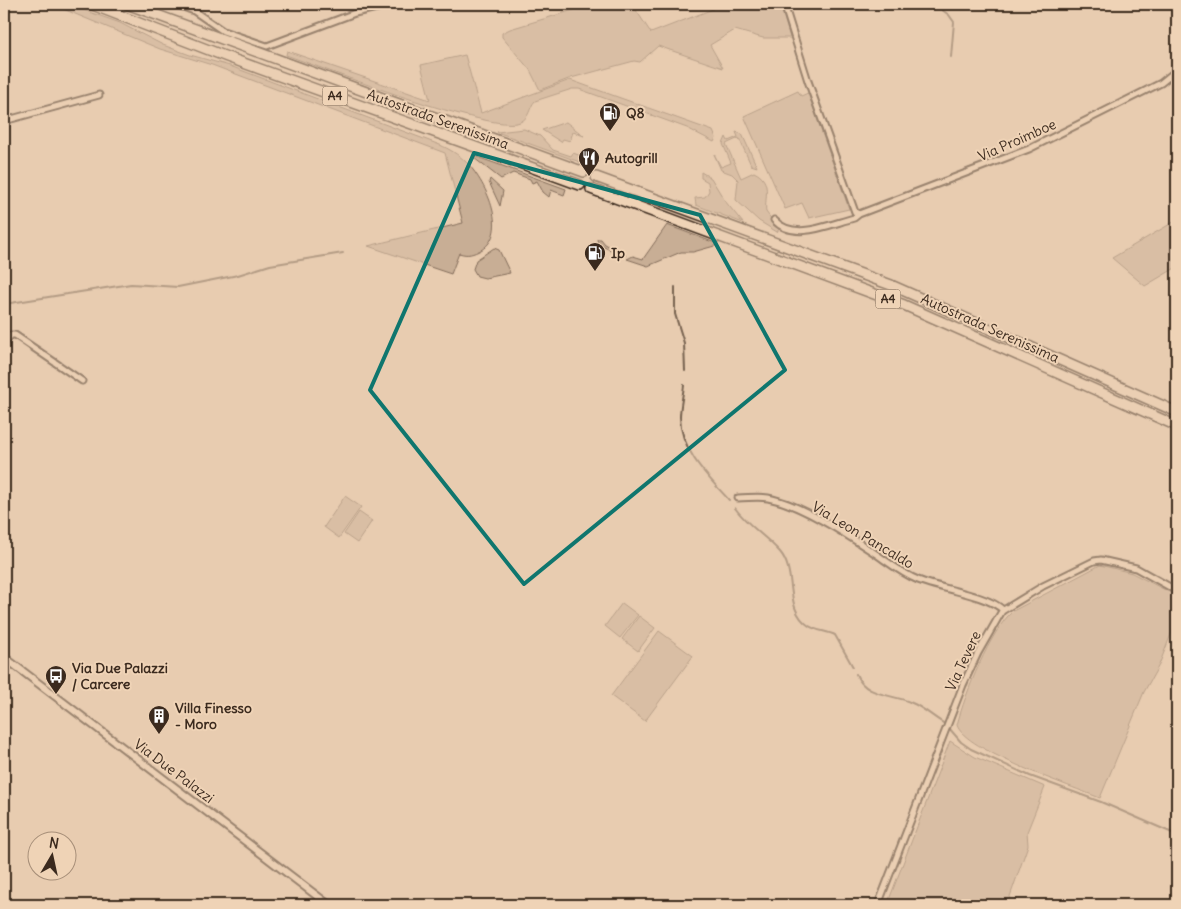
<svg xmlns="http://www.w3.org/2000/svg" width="1181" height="909" viewBox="0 0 1181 909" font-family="Delius,sans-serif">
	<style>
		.green { fill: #c8ae95; stroke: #826c5a }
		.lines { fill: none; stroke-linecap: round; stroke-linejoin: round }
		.stream { stroke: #766250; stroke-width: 2 }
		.minor-casing { stroke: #3b2a1e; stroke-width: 9 }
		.tertiary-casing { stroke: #3b2a1e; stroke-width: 10 }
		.motorway-casing { stroke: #3b2a1e; stroke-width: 12 }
		.minor { stroke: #efd3b6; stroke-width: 5 }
		.tertiary { stroke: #efd3b6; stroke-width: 6 }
		.motorway { stroke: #efd3b6; stroke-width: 9 }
		.marked { fill: none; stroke: #0f766e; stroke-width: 4; stroke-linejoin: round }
		.labels { text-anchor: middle; stroke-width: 4; stroke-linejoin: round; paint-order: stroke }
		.shield { fill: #efd3b6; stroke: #715d4c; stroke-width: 1 }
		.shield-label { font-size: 12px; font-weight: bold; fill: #3b2a1e }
		.poi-label { font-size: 14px; font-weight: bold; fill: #3b2a1e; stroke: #efd3b6; text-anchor: start }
		.street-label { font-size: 14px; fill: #3b2a1e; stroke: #efd3b6 }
	</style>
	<rect width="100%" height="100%" fill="#e8ccb0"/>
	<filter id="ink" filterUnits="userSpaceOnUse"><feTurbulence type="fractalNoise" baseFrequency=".02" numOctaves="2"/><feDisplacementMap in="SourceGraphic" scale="10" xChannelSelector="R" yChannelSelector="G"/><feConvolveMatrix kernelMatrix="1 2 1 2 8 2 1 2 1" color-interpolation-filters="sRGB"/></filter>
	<g filter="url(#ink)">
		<path class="green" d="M51 4H67L120 23 163 45 190 55 230 66 440 145C449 149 458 154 466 162 484 179 511 232 481 250 473 254 468 256 459 253L451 274 368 246 463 223 445 153 212 65 160 49Z
			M594 4H632L651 33 713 9 712 4H780L790 38H763L735 30 710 45 723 68 658 46 640 62 634 61 571 78 540 90 530 70 502 37V33L510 29Z
			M287 51 430 100 421 65 465 55 481 113 570 80 713 131 716 138 714 142 687 128 579 89H572L535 101C529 107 530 118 520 122 493 134 322 68 286 55Z
			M798 91 801 96 808 93 849 209 809 218 802 203 785 209 744 116Z
			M566 122 584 136 573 132 570 141 563 139 561 142 542 130Z
			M524 129 540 136 553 150 571 156 573 153 590 159 588 165 497 132Z
			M736 132 742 134 757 167 751 165 739 138 726 144 741 178 754 172C773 181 764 197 766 212L779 229 777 232 759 221 736 200 738 180 732 174 721 170 714 154 721 167 731 163 723 144 726 137 728 141 738 137Z
			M475 156 566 189 564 195 551 190 549 197 543 192 537 181 532 183 530 179 513 173 501 179 474 158Z
			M701 172 711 178 725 201 743 223 696 205 695 198 705 197 709 191 708 182 701 178Z
			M490 179 503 191 500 206 489 182Z
			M1177 220V267L1145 286 1112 258Z
			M667 225 718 244V245L693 252H681L648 266 627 259 633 256 643 259Z
			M597 239H601L605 244 626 255 622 256 598 244Z
			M494 248 499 250 510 273 485 278 477 276 473 269 476 260Z
			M345 496 361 507 339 538 324 527Z
			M359 512 372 521 357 543 344 534Z
			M1100 565 1132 573 1177 596V619L1159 665 1144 692 1100 798C1073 787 964 750 957 725 965 694 990 631 1013 611Z
			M622 603 638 615 620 638 605 626Z
			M639 616 655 628 638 651 622 639Z
			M659 631 693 656 645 721 611 696Z
			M950 741 975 757 1045 787 1027 832 1028 845 1007 905H887Z"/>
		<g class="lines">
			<path class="stream" d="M934 4 949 15 954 22 951 57
				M675 287V314L684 343 685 371
				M4 304 131 284 178 287 238 275 270 265 343 253
				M684 385C683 396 680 407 680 417 680 450 709 478 729 500
				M735 508C748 526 766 536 780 552 798 573 783 609 809 626 817 631 826 631 835 635L853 667
				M856 674C866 698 892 693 912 703 924 708 934 718 945 724
				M949 728 961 742 971 749 1030 776 1101 802 1177 835"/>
			<g class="minor-casing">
				<path id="minor" d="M175 4 194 11 223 31 267 46 355 13 394 4
					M430 4H444
					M784 4 808 81 855 212 859 214 1029 149 1161 83 1177 70
					M4 121 99 95
					M774 220C794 242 830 224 854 218L859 214
					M4 344 11 335H15L82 381
					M738 498C748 498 758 496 768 498 800 504 846 534 873 552 888 562 901 573 918 580 940 589 988 595 1003 610
					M878 905 963 685 978 653 1002 611 1043 586 1094 561 1101 560 1136 568 1177 591"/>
			</g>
			<g class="tertiary-casing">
				<path id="tertiary" d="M4 657 329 905"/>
			</g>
			<g class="motorway-casing">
				<path id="motorway" d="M90 4 227 57 580 185
					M127 4 584 172
					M596 177 891 285 1177 412
					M591 189 904 305 1177 426"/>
			</g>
			<use href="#minor" class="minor"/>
			<use href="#tertiary" class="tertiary"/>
			<use href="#motorway" class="motorway"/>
		</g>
	</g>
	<path d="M0 0H1181V909H0ZM474 153 700 215 785 370 524 584 370 390Z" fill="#e8ccb0" fill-opacity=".55" fill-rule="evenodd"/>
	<path class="marked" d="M474 153 700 215 785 370 524 584 370 390Z"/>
	<defs>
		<g id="fuel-pin" transform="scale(1.125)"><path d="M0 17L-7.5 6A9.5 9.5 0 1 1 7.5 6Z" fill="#3b2a1e" stroke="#efd3b6"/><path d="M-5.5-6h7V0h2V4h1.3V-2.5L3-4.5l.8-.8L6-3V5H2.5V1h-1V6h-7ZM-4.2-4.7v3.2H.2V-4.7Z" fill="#fff"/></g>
		<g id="restaurant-pin" transform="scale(1.125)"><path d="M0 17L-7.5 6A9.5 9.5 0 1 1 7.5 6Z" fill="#3b2a1e" stroke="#efd3b6"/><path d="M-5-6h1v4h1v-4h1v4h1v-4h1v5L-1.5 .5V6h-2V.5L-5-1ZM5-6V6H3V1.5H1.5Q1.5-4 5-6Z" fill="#fff"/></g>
		<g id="bus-pin" transform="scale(1.125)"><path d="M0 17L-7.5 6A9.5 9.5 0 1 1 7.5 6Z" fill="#3b2a1e" stroke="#efd3b6"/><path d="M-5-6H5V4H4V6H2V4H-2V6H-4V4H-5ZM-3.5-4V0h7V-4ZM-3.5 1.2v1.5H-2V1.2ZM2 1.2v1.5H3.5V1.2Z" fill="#fff"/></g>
		<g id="building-pin" transform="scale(1.125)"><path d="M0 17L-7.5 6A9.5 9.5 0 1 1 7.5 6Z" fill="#3b2a1e" stroke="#efd3b6"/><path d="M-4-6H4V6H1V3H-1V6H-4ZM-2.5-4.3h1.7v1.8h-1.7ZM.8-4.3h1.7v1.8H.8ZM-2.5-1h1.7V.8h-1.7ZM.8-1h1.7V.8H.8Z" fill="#fff"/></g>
	</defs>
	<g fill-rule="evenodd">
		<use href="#fuel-pin" x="610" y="113"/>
		<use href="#restaurant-pin" x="589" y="158"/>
		<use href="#fuel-pin" x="595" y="253"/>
		<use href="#bus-pin" x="56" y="676"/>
		<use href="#building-pin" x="159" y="716"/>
	</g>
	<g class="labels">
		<g class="shield">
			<rect x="322.5" y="86.5" width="25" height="19" rx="4"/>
			<rect x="875.5" y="289.5" width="25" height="19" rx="4"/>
		</g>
		<g class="shield-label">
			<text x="335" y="100">A4</text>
			<text x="888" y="303">A4</text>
		</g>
		<g class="poi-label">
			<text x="626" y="118">Q8</text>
			<text x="605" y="163">Autogrill</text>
			<text x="611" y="258">Ip</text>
			<text x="72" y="673">Via Due Palazzi<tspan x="72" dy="16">/ Carcere</tspan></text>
			<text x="175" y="713">Villa Finesso<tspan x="175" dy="16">- Moro</tspan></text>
		</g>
		<g class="street-label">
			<text transform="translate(438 119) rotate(20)" y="5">Autostrada Serenissima</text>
			<text transform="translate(1017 140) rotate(-24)" y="5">Via Proimboe</text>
			<text transform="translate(990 328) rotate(24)" y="5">Autostrada Serenissima</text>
			<text transform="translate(863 535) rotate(31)" y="5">Via Leon Pancaldo</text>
			<text transform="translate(963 661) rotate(-65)" y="5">Via Tevere</text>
			<text transform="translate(174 771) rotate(37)" y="5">Via Due Palazzi</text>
		</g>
	</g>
	<rect width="1181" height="909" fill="none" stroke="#efd3b6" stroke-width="20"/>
	<rect x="10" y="10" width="1161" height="889" fill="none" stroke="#3b2a1e" stroke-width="2" filter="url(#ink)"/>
	<g transform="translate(52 856) rotate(9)"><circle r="24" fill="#efd3b6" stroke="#a78f79"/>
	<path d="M0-4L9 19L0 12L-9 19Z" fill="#3b2a1e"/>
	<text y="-8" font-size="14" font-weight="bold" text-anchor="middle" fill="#3b2a1e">N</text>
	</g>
</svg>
